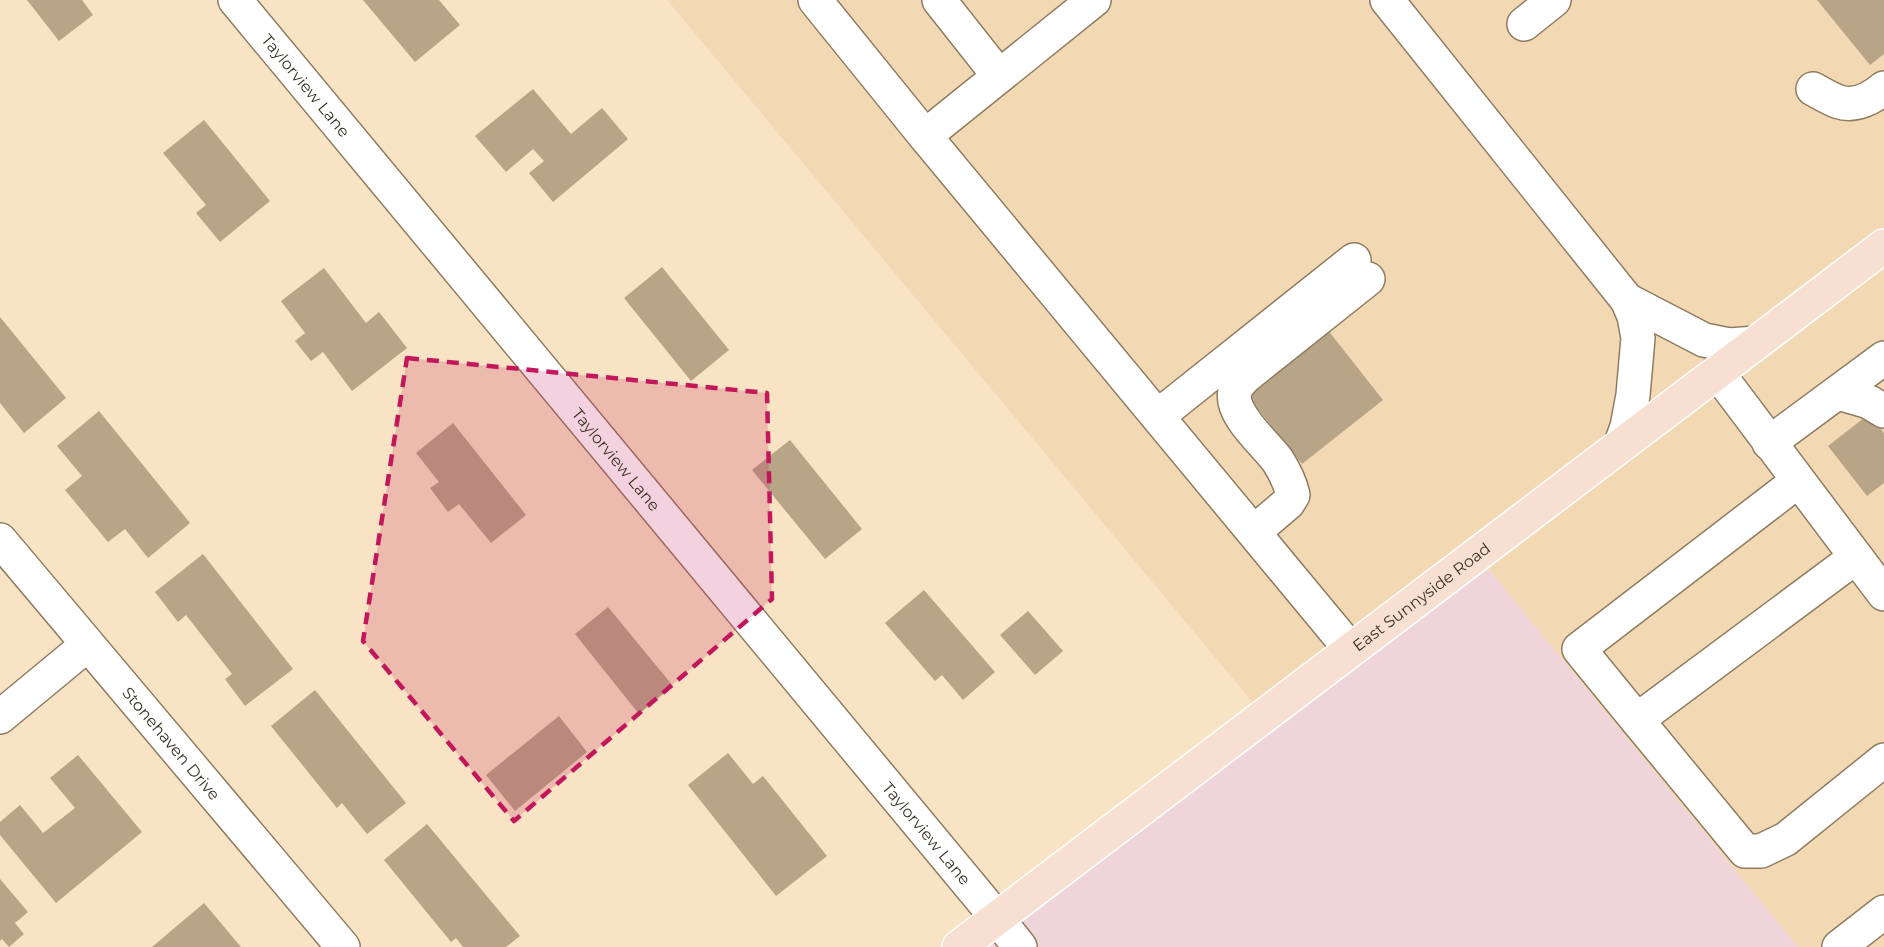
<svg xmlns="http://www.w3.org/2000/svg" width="1884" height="947" viewBox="0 0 1884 947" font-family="Montserrat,sans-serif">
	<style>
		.built { fill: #f2d9b3 }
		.education { fill: #efd5d9 }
		.building { fill: #b8a486 }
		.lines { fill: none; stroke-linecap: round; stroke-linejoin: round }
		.minor-casing { stroke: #8f7c60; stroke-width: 36 }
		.major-casing { stroke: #fff; stroke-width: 36 }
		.minor { stroke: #fff; stroke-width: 33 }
		.major { stroke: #f7e0d1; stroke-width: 33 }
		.marked { fill: #c2185b; fill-opacity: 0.2; stroke: #c2185b; stroke-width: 4.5; stroke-dasharray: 12 8; stroke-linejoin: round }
		.labels { text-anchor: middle; stroke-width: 5; stroke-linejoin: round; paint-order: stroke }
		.street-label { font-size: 16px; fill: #3a3226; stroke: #f8e3c4 }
	</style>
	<rect width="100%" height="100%" fill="#f8e3c4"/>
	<path class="built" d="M667 0H1884V947H1798L1477 555 1264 716Z"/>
	<path class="education" d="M1477 555 1798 947H959Z"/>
	<path class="building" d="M27 0H82L93 15 59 41Z
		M363 0H439L460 25 415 62Z
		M1817 0H1884V54L1870 65Z
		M533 89 571 134 602 108 628 139 553 202 529 173 544 161 533 149 506 172 475 136Z
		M204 120 270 201 220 242 196 213 206 205 163 153Z
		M662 267 729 350 691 381 624 298Z
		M324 268 366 323 379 312 407 348 352 391 323 352 311 361 295 341 305 333 281 301Z
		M0 317 66 398 24 433 0 403Z
		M1327 329 1383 400 1302 464 1245 393Z
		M99 411 190 523 148 558 125 529 108 542 65 490 82 476 57 446Z
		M1869 414 1884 433V483L1867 496 1828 446Z
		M453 423 526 515 491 543 459 504 448 512 430 488 439 482 416 453Z
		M790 440 862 529 825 559 752 470Z
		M203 554 293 669 245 706 225 679 232 674 186 615 178 622 155 592Z
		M924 590 995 672 963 700 942 675 935 681 885 623Z
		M608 607 673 686 639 714 575 634Z
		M1028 611 1063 651 1035 675 1000 635Z
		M315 690 406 803 367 834 342 803 337 808 271 726Z
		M559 716 587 752 515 811 486 775Z
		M728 753 753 784 763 776 827 856 776 896 688 785Z
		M78 755 142 832 56 903 0 835V822L20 805 43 833 75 808 50 778Z
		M427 824 520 936 506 947H463L456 938 451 942 384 860Z
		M0 879 28 912 15 923 24 934 9 947 2 939 0 941Z
		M204 903 241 947H152Z"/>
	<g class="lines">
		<g class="minor-casing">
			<g id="minor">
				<path id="s1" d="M235 0 997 918 1020 947"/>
				<path d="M815 0 925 136"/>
				<path d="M939 0 999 76"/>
				<path d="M1094 0 925 136 1351 650"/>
				<path d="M1387 0 1627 300 1634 316 1638 338 1633 395 1627 427 1620 446"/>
				<path d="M1524 24 1554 0"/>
				<path d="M1813 89C1821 93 1830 99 1839 102 1855 107 1872 98 1884 88"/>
				<path d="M1627 300 1704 340 1729 345 1756 343"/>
				<path d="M1717 372 1884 594"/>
				<path d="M1838 393 1869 402 1884 411"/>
				<path d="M1158 416 1354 260"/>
				<path d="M1769 443 1884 358"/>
				<path d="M1798 481 1579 649 1637 720 1856 557"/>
				<path d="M1254 532 1288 503 1293 495C1290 482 1285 472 1278 461 1266 444 1229 414 1235 391 1236 386 1242 380 1246 376L1368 279"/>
				<path id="s2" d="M0 540 343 947"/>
				<path d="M0 717 87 645"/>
				<path d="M1637 720 1745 851H1761L1786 839 1884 760"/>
				<path d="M1839 947 1884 912"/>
			</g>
		</g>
		<g class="major-casing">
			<g id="major">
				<path id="s3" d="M959 947 1884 246"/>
			</g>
		</g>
		<use href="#minor" class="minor"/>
		<use href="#major" class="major"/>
	</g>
	<path class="marked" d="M407 358 767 393 772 599 514 821 363 641Z"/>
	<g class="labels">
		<g class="street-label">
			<text dy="6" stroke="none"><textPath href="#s1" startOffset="111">Taylorview Lane</textPath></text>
			<text dy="6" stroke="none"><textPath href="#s1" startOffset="597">Taylorview Lane</textPath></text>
			<text dy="6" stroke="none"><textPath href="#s3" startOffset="580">East Sunnyside Road</textPath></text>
			<text dy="6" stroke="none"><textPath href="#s2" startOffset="266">Stonehaven Drive</textPath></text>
			<text dy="6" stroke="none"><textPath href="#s1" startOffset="1083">Taylorview Lane</textPath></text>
		</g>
	</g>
</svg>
